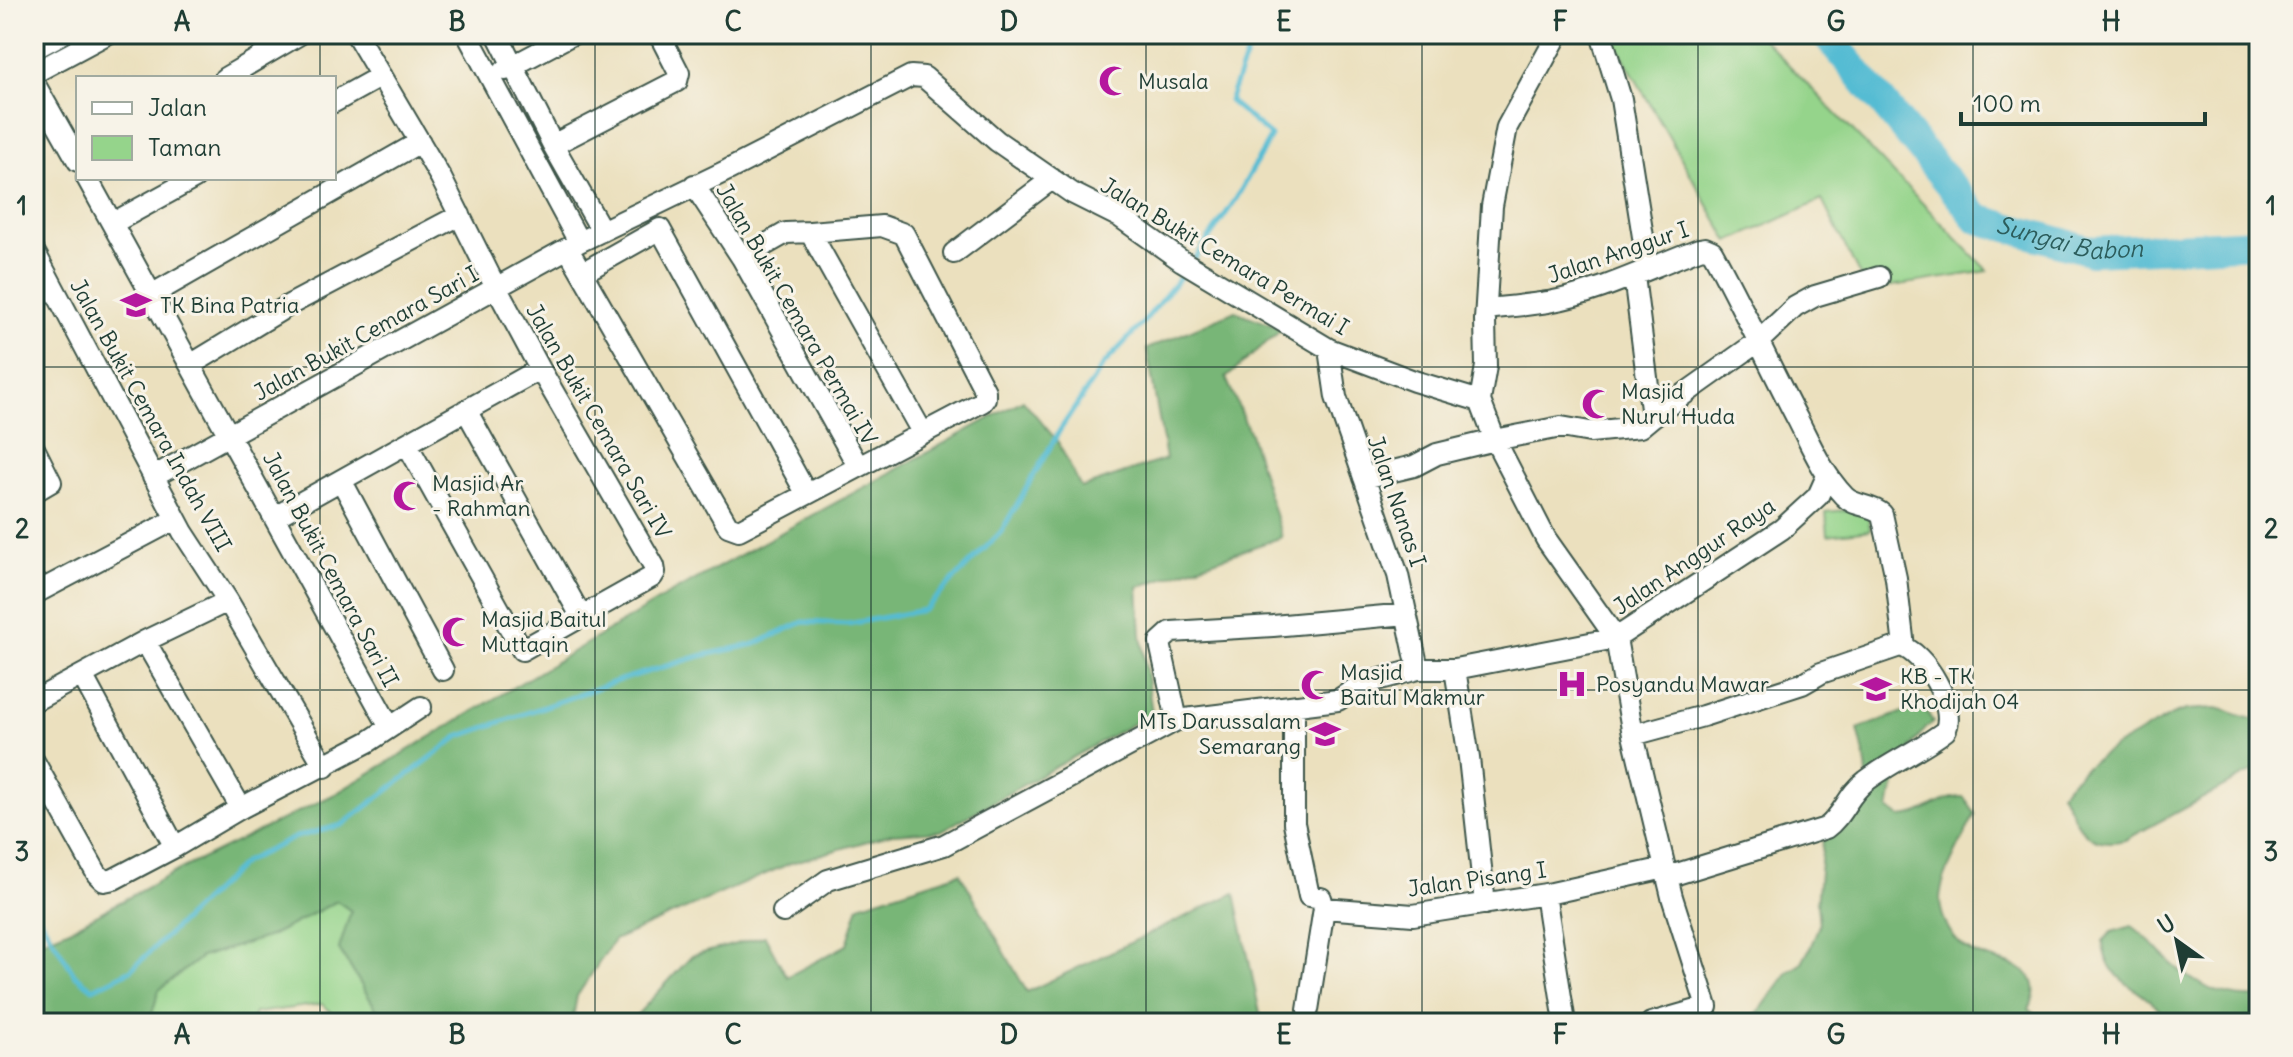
<svg xmlns="http://www.w3.org/2000/svg" width="2293" height="1057" viewBox="0 0 2293 1057" font-family="Delius,sans-serif">
	<style>
		.green { fill: #95d48b; stroke: #5a8860; stroke-width: 2 }
		.forest { fill: #78b677; stroke: #4c7a56; stroke-width: 2 }
		.lines { fill: none; stroke-linecap: round; stroke-linejoin: round }
		.stream { stroke: #55bcd3; stroke-width: 5 }
		.river { stroke: #55bcd3; stroke-width: 30 }
		.street-casing { stroke: #3e5549; stroke-width: 24 }
		.street { stroke: #fff; stroke-width: 20 }
		.grid { fill: none; stroke: #1f3d34; stroke-width: 2; stroke-opacity: 0.55 }
		.labels { text-anchor: middle; stroke-width: 6; stroke-linejoin: round; paint-order: stroke }
		.poi-label { font-size: 22px; fill: #1f3d34; stroke: #f7f3e8; text-anchor: start }
		.street-label { font-size: 22px; fill: #1f3d34; stroke: #f7f3e8 }
		.water-label { font-size: 24px; font-style: italic; fill: #2c5d5c; stroke: #f7f3e8 }
		.neatline { fill: none; stroke: #1f3d34; stroke-width: 3 }
		.grid-label { font-size: 26px; text-anchor: middle; font-weight: bold; fill: #1f3d34 }
	</style>
	<rect width="100%" height="100%" fill="#f7f3e8"/>
	<filter id="ink" filterUnits="userSpaceOnUse"><feTurbulence type="fractalNoise" baseFrequency=".0125" numOctaves="2"/><feDisplacementMap in="SourceGraphic" scale="16" xChannelSelector="R" yChannelSelector="G"/><feConvolveMatrix kernelMatrix="1 2 1 2 8 2 1 2 1" color-interpolation-filters="sRGB"/></filter>
	<filter id="wash" filterUnits="userSpaceOnUse"><feTurbulence type="fractalNoise" baseFrequency=".006" numOctaves="4" result="noise"/><feDisplacementMap in="SourceGraphic" scale="32" xChannelSelector="R" yChannelSelector="G"/><feGaussianBlur stdDeviation="1.8" result="paint"/><feColorMatrix in="noise" values="0 0 0 0 0 0 0 0 0 0 0 0 0 0 0 0 0 1.4 0 .05"/><feComposite in="paint" operator="in"/></filter>
	<g filter="url(#wash)">
		<rect width="100%" height="100%" fill="#ebe0be"/>
		<path class="green" d="M1610 34H1759L1988 271 1867 290 1822 200 1729 242Z
			M1868 508 1870 530 1828 535 1826 512Z
			M337 901 351 911 339 949 385 1023H345L322 1004 255 1013 251 1023H149L159 990 201 957 270 936Z"/>
		<path class="forest" d="M1235 311 1282 329 1226 378 1250 434 1282 537 1138 587 1141 635 1152 713 941 831 892 834 791 863 614 940 577 996 572 1023H385L339 949 351 911 337 901 270 936 201 957 159 990 149 1023H34V944L72 928 181 869 335 794 671 593 1023 400 1058 442 1081 488 1166 459 1147 349Z
			M1923 705 1933 722C1907 744 1895 775 1889 809L1900 817C1929 816 1937 796 1964 797L1975 814C1965 835 1939 879 1940 901 1941 920 1954 943 1971 952 1998 966 2052 963 2029 1009L2041 1019 2053 1023H1889L1878 1013H1862L1838 1023H1744L1758 1013 1788 972 1802 963 1810 948 1819 925 1817 904 1823 841C1833 833 1846 825 1854 816 1876 791 1865 757 1858 729Z
			M2216 708C2231 711 2243 719 2259 720V768L2125 840C2084 850 2077 823 2061 792L2084 768 2111 749 2172 715 2186 710Z
			M960 873 1027 992 1235 893 1262 1023H633L634 1018 692 956 765 936 787 977 847 945 859 905Z
			M2132 926C2145 935 2153 945 2164 956 2188 982 2223 1000 2259 997V1023H2171L2166 1021C2151 988 2104 986 2103 941L2112 932Z"/>
		<g class="lines">
			<path class="stream" d="M1194 260 1236 199 1271 136 1229 101 1248 50 1245 34
				M34 909 75 975 93 989 131 970 244 862 296 837 342 825 458 737 620 680 700 656 755 644 803 622 848 624 924 610 1001 532 1060 430 1104 364 1142 324 1185 271"/>
			<path class="river" id="s1" d="M1826 34 1978 219 2092 251 2259 243"/>
		</g>
	</g>
	<g filter="url(#ink)">
		<g class="lines">
			<g class="street-casing">
				<path id="street" d="M356 34 441 178 490 276 540 369 654 566 655 572 652 577 522 650 407 444
					M467 34 579 242
					M497 34 553 145 602 231
					M1601 34 1621 99 1648 268
					M34 49 62 34
					M505 70 573 34
					M34 73 107 34
					M225 78 300 34
					M34 83 78 161
					M334 102 381 76
					M553 145 677 81 679 73 659 34
					M87 178 389 726
					M694 185 742 258 858 466
					M113 223 195 178
					M568 249 728 526 739 530 982 402 985 398V391L904 234 882 226 810 232
					M34 251 183 532 228 601 325 767
					M954 253 1052 179
					M742 258 786 233 810 232 922 432
					M582 273 660 229 806 493
					M153 294 420 142
					M1486 309C1507 307 1527 305 1548 302 1600 293 1650 267 1699 249L1705 248 1712 251C1743 307 1769 365 1799 422 1812 448 1824 475 1844 496 1854 507 1871 504 1882 514L1896 578 1904 647
					M1329 349 1336 397 1398 575 1418 669
					M192 364 291 304 460 215
					M1480 401 1486 366 1485 320 1492 206 1507 127 1558 34
					M466 410 581 616
					M1652 417 1759 341 1795 307 1815 296 1879 277
					M34 448 51 482 34 492
					M153 477 579 242 728 170 911 76 924 77 997 141 1072 193 1120 217 1182 261 1329 349 1414 381 1480 401 1495 440 1546 539 1616 638 1633 735 1672 897 1707 1007 1651 1023
					M1364 478 1414 466 1437 454 1495 440 1561 427 1590 432 1640 427 1652 417 1634 276
					M341 480 443 670
					M275 517 540 369
					M34 594 176 519
					M145 641 241 808
					M1455 669 1469 758 1485 904
					M82 675 175 847 241 808 368 742 421 707
					M34 701 145 641 228 601
					M1294 707V823L1309 896 1321 898 1324 908 1413 915 1552 893 1665 868
					M1177 720 1161 648 1160 642 1171 632 1273 626 1407 614
					M1633 735 1703 716 1802 684 1821 673 1900 646C1924 651 1958 708 1945 731 1920 750 1891 762 1866 781 1848 794 1843 816 1826 828L1667 877
					M34 761 97 874 104 881 114 879 175 847
					M1545 894 1565 1023
					M783 912 828 880 944 845 1177 720 1338 700 1362 684 1418 669H1455L1616 638 1782 529 1818 496 1827 476
					M1308 1010 1324 908"/>
			</g>
			<use href="#street" class="street"/>
		</g>
	</g>
	<path class="grid" d="M320 34V78M595 34V1023M871 34V1023M1146 34V1023M1422 34V1023M1698 34V1023M1973 34V1023M320 178V1023M34 367H2259M34 690H2259"/>
	<defs>
		<g id="mosque-bare" transform="scale(2.4)"><path d="M3.5-4.9A6 6 0 1 0 3.5 4.9A5 5 0 1 1 3.5-4.9Z" fill="#b5179e" stroke="#f7f3e8" stroke-width="2.5" paint-order="stroke"/></g>
		<g id="school-bare" transform="scale(2.4)"><path d="M0-5L7-2L0 1L-7-2ZM-4 1L0 2.5L4 1V4Q0 6-4 4Z" fill="#b5179e" stroke="#f7f3e8" stroke-width="2.5" paint-order="stroke"/></g>
		<g id="hospital-bare" transform="scale(2.4)"><path d="M-5-5h3v3.5h4V-5h3V5h-3V1.5h-4V5h-3Z" fill="#b5179e" stroke="#f7f3e8" stroke-width="2.5" paint-order="stroke"/></g>
	</defs>
	<g fill-rule="evenodd">
		<use href="#mosque-bare" x="1114" y="81"/>
		<use href="#school-bare" x="136" y="305"/>
		<use href="#mosque-bare" x="1597" y="404"/>
		<use href="#mosque-bare" x="408" y="496"/>
		<use href="#mosque-bare" x="457" y="632"/>
		<use href="#hospital-bare" x="1572" y="684"/>
		<use href="#mosque-bare" x="1316" y="685"/>
		<use href="#school-bare" x="1876" y="689"/>
		<use href="#school-bare" x="1325" y="734"/>
	</g>
	<g class="labels">
		<g class="poi-label">
			<text x="1138" y="89">Musala</text>
			<text x="160" y="313">TK Bina Patria</text>
			<text x="1621" y="399">Masjid<tspan x="1621" dy="25">Nurul Huda</tspan></text>
			<text x="432" y="491">Masjid Ar<tspan x="432" dy="25">- Rahman</tspan></text>
			<text x="481" y="627">Masjid Baitul<tspan x="481" dy="25">Muttaqin</tspan></text>
			<text x="1340" y="680">Masjid<tspan x="1340" dy="25">Baitul Makmur</tspan></text>
			<text x="1900" y="684">KB - TK<tspan x="1900" dy="25">Khodijah 04</tspan></text>
			<text x="1596" y="692">Posyandu Mawar</text>
			<text x="1301" y="729" text-anchor="end">MTs Darussalam<tspan x="1301" dy="25">Semarang</tspan></text>
		</g>
		<g class="street-label">
			<text transform="translate(1618 252) rotate(-19)" y="8">Jalan Anggur I</text>
			<text transform="translate(1225 256) rotate(31)" y="8">Jalan Bukit Cemara Permai I</text>
			<text transform="translate(797 314) rotate(60)" y="8">Jalan Bukit Cemara Permai IV</text>
			<text transform="translate(366 333) rotate(-29)" y="8">Jalan Bukit Cemara Sari I</text>
			<text transform="translate(151 415) rotate(61)" y="8">Jalan Bukit Cemara Indah VIII</text>
			<text transform="translate(599 421) rotate(60)" y="8">Jalan Bukit Cemara Sari IV</text>
			<text transform="translate(1397 501) rotate(71)" y="8">Jalan Nanas I</text>
			<text transform="translate(1694 556) rotate(-34)" y="8">Jalan Anggur Raya</text>
			<text transform="translate(331 569) rotate(62)" y="8">Jalan Bukit Cemara Sari II</text>
			<text transform="translate(1477 879) rotate(-8)" y="8">Jalan Pisang I</text>
		</g>
		<g class="water-label">
			<text dy="8" stroke="none"><textPath href="#s1" startOffset="334">Sungai Babon</textPath></text>
		</g>
	</g>
	<rect width="2293" height="1057" fill="none" stroke="#f7f3e8" stroke-width="88"/>
	<rect x="76" y="76" width="260" height="104" fill="#f7f3e8" stroke="#a1aaa0" stroke-width="2"/>
	<rect x="92" y="102" width="40" height="12" fill="#ffffff" stroke="#a1aaa0" stroke-width="2"/>
	<text x="148" y="116" font-size="24" fill="#1f3d34">Jalan</text>
	<rect x="92" y="136" width="40" height="24" fill="#95d48b" stroke="#a1aaa0" stroke-width="2"/>
	<text x="148" y="156" font-size="24" fill="#1f3d34">Taman</text>
	<g transform="translate(2177 941) rotate(327)" stroke="#f7f3e8" stroke-width="6" paint-order="stroke">
	<path d="M0-6L14 30L0 20L-14 30Z" fill="#1f3d34"/>
	<text y="-12" font-size="22" font-weight="bold" text-anchor="middle" fill="#1f3d34">U</text>
	</g>
	<path d="M1961 112v12h244v-12" fill="none" stroke="#1f3d34" stroke-width="4"/>
	<text x="1973" y="112" font-size="24" fill="#1f3d34" stroke="#f7f3e8" stroke-width="6" paint-order="stroke">100 m</text>
	<rect x="44" y="44" width="2205" height="969" class="neatline"/>
	<g class="grid-label">
		<text x="182" y="31">A</text>
		<text x="457" y="31">B</text>
		<text x="733" y="31">C</text>
		<text x="1009" y="31">D</text>
		<text x="1284" y="31">E</text>
		<text x="1560" y="31">F</text>
		<text x="1836" y="31">G</text>
		<text x="2111" y="31">H</text>
		<text x="22" y="215">1</text>
		<text x="2271" y="215">1</text>
		<text x="22" y="538">2</text>
		<text x="2271" y="538">2</text>
		<text x="22" y="861">3</text>
		<text x="2271" y="861">3</text>
		<text x="182" y="1044">A</text>
		<text x="457" y="1044">B</text>
		<text x="733" y="1044">C</text>
		<text x="1009" y="1044">D</text>
		<text x="1284" y="1044">E</text>
		<text x="1560" y="1044">F</text>
		<text x="1836" y="1044">G</text>
		<text x="2111" y="1044">H</text>
	</g>
</svg>
